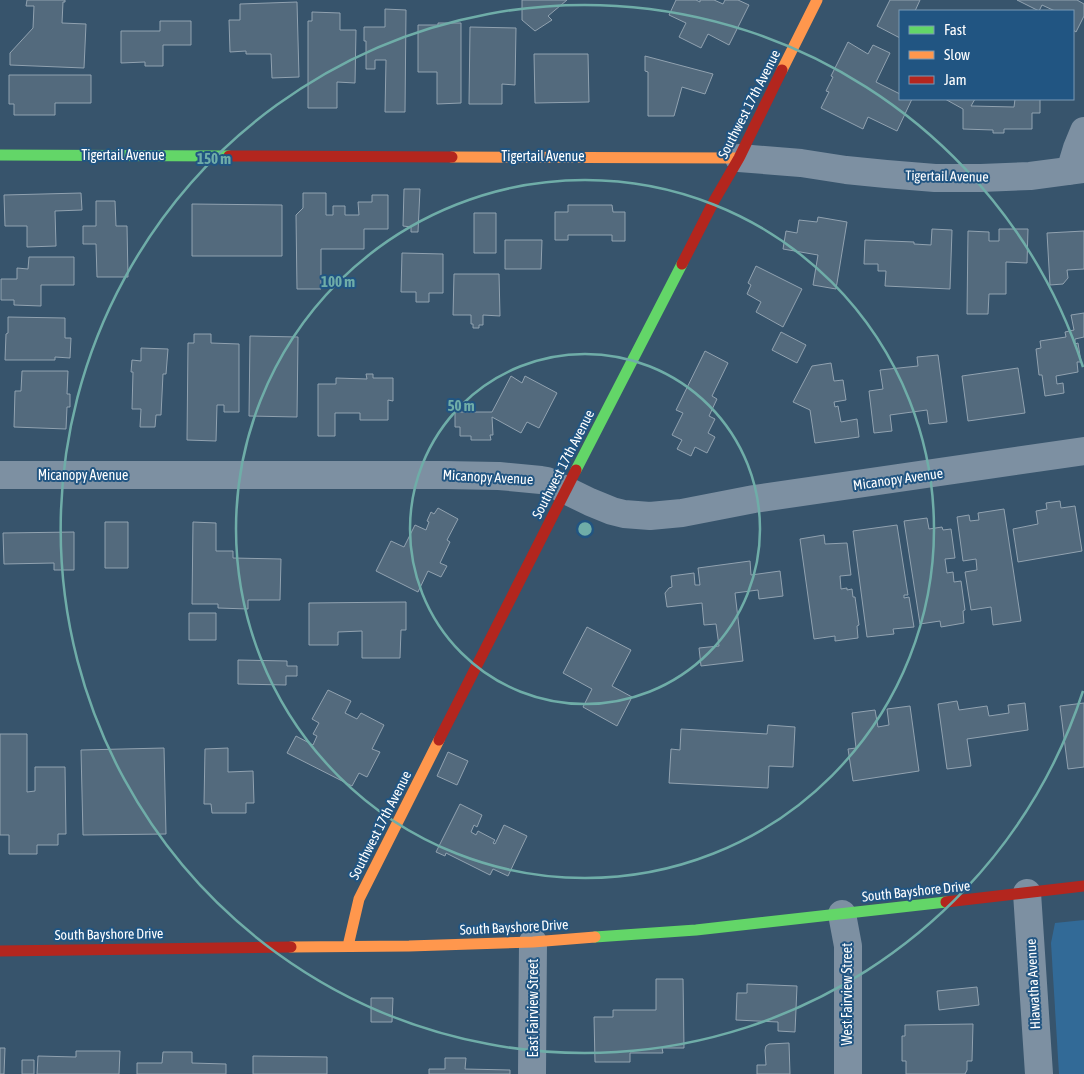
<svg xmlns="http://www.w3.org/2000/svg" width="1084" height="1074" viewBox="0 0 1084 1074" font-family="'Asap Condensed',sans-serif">
	<style>
		.green { fill: #326a97 }
		.building { fill: #536a7d; stroke: #91a2b0 }
		.lines { fill: none; stroke-linecap: round; stroke-linejoin: round }
		.street { stroke: #7d90a2; stroke-width: 28 }
		.fast { stroke: #63d668; stroke-width: 11 }
		.slow { stroke: #ff974d; stroke-width: 11 }
		.jam { stroke: #b3261e; stroke-width: 11 }
		.ring { fill: none; stroke: #6fada8; stroke-width: 2.5 }
		.labels { text-anchor: middle; stroke-width: 4; stroke-linejoin: round; paint-order: stroke }
		.street-label { font-size: 14px; fill: #fff; stroke: #215582 }
		.centre { fill: #6fada8; stroke: #215582; stroke-width: 2.5 }
		.ring-label { font-size: 15px; text-anchor: middle; font-weight: bold; fill: #6fada8; stroke: #215582; stroke-width: 4; stroke-linejoin: round; paint-order: stroke }
	</style>
	<rect width="100%" height="100%" fill="#37546c"/>
	<path class="green" d="M1084 920V1074H1059L1051 943 1055 923Z"/>
	<path class="building" d="M27 0H65V2H63L62 23 86 24 84 68 10 65V53L33 28 34 6H26Z
		M522 0H567L548 16 552 20 535 31 522 20Z
		M676 0H696L700 2V0H714L723 4 725 0H738L749 5 729 45 708 34 701 48 679 37 686 23 669 15Z
		M890 0H920L915 11H900V38L877 26Z
		M1017 0H1077L1084 4V16L1076 32 1073 30V11H1055L1042 5 1039 11Z
		M297 2 299 77 272 78 271 54H246V51L230 52 229 20H240V4Z
		M385 9 406 10 405 112H385L386 60H375V69H366V41H364V27H385Z
		M312 12 340 13V30H356L355 83 337 82V108H308V21H312Z
		M160 21H191V45H163V66H145V62L121 63V31H160Z
		M438 23H461V103L437 104V72H418V25H438Z
		M470 27 516 28 515 85 502 84V104H469Z
		M848 42 868 54 873 45 890 53 876 82 900 94V99H912L897 131 868 117 863 129 821 108 829 92 826 91 833 77 831 76Z
		M534 54H588L589 102 535 103Z
		M645 56 713 74 705 94 682 87 674 116H648V72L645 71Z
		M9 75H91V103H55V115H14V104H9Z
		M945 99H975L971 106 1014 107 1015 99H1040V113H1032V129H1004V133H993V130L963 129V109Z
		M404 189H420L418 232H411V227L403 226Z
		M81 193 82 210 55 211 56 246 27 247V226H5L4 195Z
		M303 193H326V215H333V206H345V215H359L358 202H372V195H388V229H364V249H321V289H297L296 215 303 208Z
		M96 201H115L116 226H127L128 277H97L96 244H83V226H96Z
		M192 204 282 205V256H192Z
		M568 205H612L613 212H625V241H612V235H568V240H555V212H568Z
		M474 213H496V253H474Z
		M818 217 847 222 836 289 813 285 818 255 783 249 786 231 797 233 799 220 817 222Z
		M932 229 952 230 950 289 885 286 886 271H878V264H864L865 240 914 242V244L931 245Z
		M999 229H1028L1027 263 1006 262V294H989L988 314H967L968 231 989 232V241H999Z
		M1084 231V269L1067 270 1068 278 1063 284 1050 285 1047 233Z
		M505 240H542L541 269H505Z
		M402 253 443 254V293H429V302H416V292H401Z
		M29 257H74V285H41V306L14 305V300H1V279H17V268L28 269Z
		M756 266 802 289 783 327 756 312 761 302 747 294 751 285 748 283Z
		M454 274H499L500 316 483 315V325H479V328H473V324H471V315H453Z
		M1084 313V337L1075 339V344L1078 343 1081 362H1077L1078 372 1056 376 1057 384 1063 383 1064 393 1045 396 1042 375H1039L1036 349 1041 348 1040 341 1066 337 1065 332 1074 330 1071 315Z
		M8 317 65 318V338H71L70 358 55 357V360H5L6 334 8 333Z
		M781 332 806 345 797 363 772 350Z
		M194 334H211V343L239 344V412H224V405H217L216 441 187 440 188 343H194Z
		M250 336 298 337 297 417 249 416Z
		M141 348 168 349 166 374H163L161 415H156L155 427H140L141 409H132L133 372H131L132 360 141 361Z
		M705 351 728 363 712 396 717 399 709 416 715 419 708 433 715 437 707 453 695 447 691 456 677 449 682 440 672 435 683 413 676 410Z
		M938 355 947 422 929 424 927 410 890 415 892 431 874 433 869 391 883 389 880 370 918 366 917 357Z
		M831 363 834 381 843 380 846 400 834 402 835 407 838 406 841 422 857 419 859 437 815 443 810 410 793 402 812 366Z
		M1018 368 1025 413 968 421 962 376Z
		M22 371H68L67 394H70V407H67L66 429 14 427 15 391H21Z
		M366 374H373V378H393V401L388 400V420H360V413H335V436H318V384H336V378L367 379Z
		M511 376 522 383 525 376 557 393 539 428 527 422 521 433 492 417 493 435H490L491 440H471V436H460V427H455V412H492Z
		M1060 501 1061 508 1075 506 1082 551 1018 562 1013 529 1038 524 1036 511 1047 509 1046 503Z
		M438 508 458 519 447 540 450 542 440 563 447 566 441 577 428 571 418 592 376 571 391 541 404 547 415 525 426 530 429 522 427 521 431 512 434 514Z
		M1004 509 1021 621 993 625 991 607 971 610 965 572 977 570 976 559 963 561 957 517 969 515 970 521 979 520 978 513Z
		M927 518 929 529 942 527 943 530 951 529 955 558 945 559 947 573 953 572 954 582 961 581 965 610 963 611 964 623 941 627 940 621 920 624 904 521Z
		M105 522H128V568H105Z
		M193 522 216 523V551H233V558L281 559 280 600H248V609L218 608V604H192Z
		M897 525 908 595H904V598L909 597 914 627 893 629 894 634 867 637 853 531Z
		M74 532V570H54V563L4 564 3 533Z
		M824 535 825 544 847 543 851 575 840 576 841 589 847 588V590L852 589 853 597H855L859 625 857 626 858 638 835 641V636L814 639 800 539Z
		M750 561 751 575 780 571 783 596 759 599 758 590 735 593 743 661 701 666 699 648 719 646 716 624 704 625 702 603 667 607 665 593 669 588 672 587 671 576 694 573 695 585H700L698 568Z
		M406 602V630H401L400 658H362V631L338 632V645H309V603Z
		M189 613H216V640H189Z
		M587 627 631 650 612 686 632 697 617 726 583 707 592 689 563 673Z
		M238 660 287 661V666H297V676H286V685L238 684Z
		M328 690 351 701 345 713 357 719 361 713 384 725 372 749 380 752 367 777 359 773 352 786 287 753 296 736 313 745 317 736 313 734 319 723 312 719Z
		M957 701 959 710 987 706 989 716 1009 713 1008 705 1025 703 1028 730 967 739 971 766 947 769 938 704Z
		M1084 703V767L1068 769 1060 706Z
		M910 706 919 771 853 781 848 749 856 748 852 713 875 710 878 727 889 725 887 709Z
		M768 725 795 727 793 767 769 766 768 788 669 783 671 749 680 750 681 729 767 734Z
		M0 734H27V792L35 791V767H65L66 834H58V845H37V854H9V835H0Z
		M164 748 166 834 83 835 81 750Z
		M228 748V772L253 771 254 803H246V813H212L211 804H204L205 749Z
		M448 752 468 761 457 785 437 776Z
		M460 804 482 815 477 827 474 825 471 832 476 835 478 831 495 840 493 843 495 844 504 825 527 836 508 876 493 869 490 875 446 853 445 856 436 852Z
		M656 979H683L684 1048H662L663 1053H630V1062H595L594 1017H613V1010H656Z
		M747 984 797 986 795 1032 778 1031V1022L736 1020 737 993H747Z
		M977 987 979 1005 939 1010 937 991Z
		M371 998H393L392 1022H371Z
		M973 1024 972 1061H967V1070L965 1074H906V1061H902V1036H905V1025Z
		M789 1043 790 1074H757V1065H766L765 1050 766 1046 769 1044Z
		M0 1048H5L4 1074H0Z
		M76 1051H120L119 1074H37L38 1056 76 1057Z
		M163 1052H192V1063L226 1064V1074H137V1063H162Z
		M253 1056 327 1057V1074H253Z
		M445 1058H466L465 1069 510 1070V1074H429V1069H445Z
		M22 1060H34V1074H22Z"/>
	<g class="lines">
		<path class="street" d="M739 158 801 163 846 170 886 174 935 178H981L1030 176 1084 169
			M1070 171 1077 148 1084 131
			M0 475H445L499 476 541 480 547 481 590 502 612 511 624 514 650 516 682 513 754 499 1084 451
			M1027 893 1039 1074
			M842 914 848 946V1074
			M532 1074 533 942"/>
		<path class="fast" d="M0 155 229 156
			M576 470 682 264
			M595 937 696 930 946 902"/>
		<path class="slow" d="M782 70 817 0
			M452 157 739 158
			M348 946 359 899 439 740
			M291 947 409 946 533 942 595 937"/>
		<path class="jam" d="M229 156 452 157
			M682 264 714 201 739 158 782 70
			M439 740 576 470
			M946 902 1084 886
			M0 951 291 947"/>
	</g>
	<g class="ring">
		<circle cx="585" cy="529" r="175"/>
		<circle cx="585" cy="529" r="349"/>
		<path d="M1083 691A524 524 0 1 1 1083 367"/>
	</g>
	<g class="labels">
		<g class="street-label">
			<text transform="translate(749 104) rotate(-63)" y="5">Southwest 17th Avenue</text>
			<text x="123" y="160">Tigertail Avenue</text>
			<text x="543" y="161">Tigertail Avenue</text>
			<text transform="translate(947 176) rotate(1)" y="5">Tigertail Avenue</text>
			<text transform="translate(563 464) rotate(-63)" y="5">Southwest 17th Avenue</text>
			<text x="83" y="480">Micanopy Avenue</text>
			<text transform="translate(488 477) rotate(3)" y="5">Micanopy Avenue</text>
			<text transform="translate(898 479) rotate(-8)" y="5">Micanopy Avenue</text>
			<text transform="translate(380 825) rotate(-63)" y="5">Southwest 17th Avenue</text>
			<text transform="translate(916 891) rotate(-6)" y="5">South Bayshore Drive</text>
			<text transform="translate(514 927) rotate(-3)" y="5">South Bayshore Drive</text>
			<text transform="translate(109 934) rotate(-1)" y="5">South Bayshore Drive</text>
			<text transform="translate(1033 984) rotate(-93)" y="5">Hiawatha Avenue</text>
			<text transform="translate(847 994) rotate(-90)" y="5">West Fairview Street</text>
			<text transform="translate(533 1008) rotate(-90)" y="5">East Fairview Street</text>
		</g>
	</g>
	<circle cx="585" cy="529" r="8" class="centre"/>
	<g class="ring-label">
		<text x="214" y="164">150 m</text>
		<text x="338" y="287">100 m</text>
		<text x="461" y="411">50 m</text>
	</g>
	<rect x="899" y="10" width="175" height="90" fill="#215582" stroke="#7a99b4"/>
	<rect x="909" y="26" width="25" height="8" fill="#63d668" stroke="#7a99b4"/>
	<text x="944" y="35" font-size="15" fill="#ffffff">Fast</text>
	<rect x="909" y="51" width="25" height="8" fill="#ff974d" stroke="#7a99b4"/>
	<text x="944" y="60" font-size="15" fill="#ffffff">Slow</text>
	<rect x="909" y="76" width="25" height="8" fill="#b3261e" stroke="#7a99b4"/>
	<text x="944" y="85" font-size="15" fill="#ffffff">Jam</text>
</svg>
